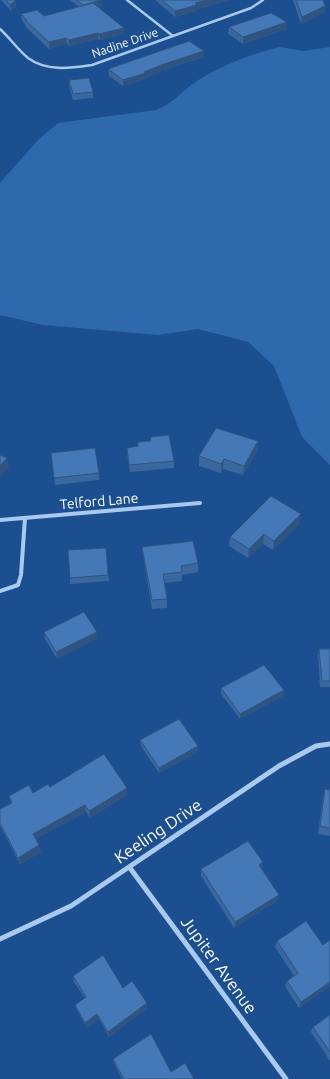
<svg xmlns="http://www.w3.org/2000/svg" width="330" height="1079" viewBox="0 0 330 1079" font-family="Ubuntu,sans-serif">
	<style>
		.green { fill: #2e69ad }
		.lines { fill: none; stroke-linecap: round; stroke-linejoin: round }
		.street-far2 { stroke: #a9c9ee; stroke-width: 2.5 }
		.street-far1 { stroke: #a9c9ee; stroke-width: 4 }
		.street { stroke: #a9c9ee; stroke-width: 5 }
		.wall { fill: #3a679d }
		.shaded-wall { fill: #305480 }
		.building { fill: #4478b7; stroke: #305480 }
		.labels { text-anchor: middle; stroke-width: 3; stroke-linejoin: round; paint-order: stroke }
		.far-street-label { font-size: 12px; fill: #fff; stroke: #1b4f8f }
		.street-label { font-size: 14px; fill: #fff; stroke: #1b4f8f }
		.near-street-label { font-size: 17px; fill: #fff; stroke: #1b4f8f }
	</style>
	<rect width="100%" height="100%" fill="#1b4f8f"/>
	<path class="green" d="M280 47 303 51 330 47V465L302 437 274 366 248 342 198 329 158 335 43 325 0 315V183L38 140 58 123 156 110C174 103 179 93 194 83 217 67 253 53 280 47Z"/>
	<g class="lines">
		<path class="street-far2" d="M127 0 173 36
			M0 29C10 38 18 50 28 58 47 72 71 68 92 65L251 8 263 0"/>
		<path class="street-far1" d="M0 520 200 503
			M0 591 18 585 21 575 25 518"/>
		<path class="street" d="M130 868 286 1079
			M0 939 71 906 279 766 316 746 330 744"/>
	</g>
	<path class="wall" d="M1 0H15L16 7 11 11Z
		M70 0H101L102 6 98 7 124 34 100 40 98 39 69 46 67 44 49 49 26 27 25 24 22 21 21 14 44 16 79 7Z
		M155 0H231L197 9V11L175 17Z
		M293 0H323L325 6V12L301 24Z
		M287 22V29L243 44 228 34 229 27Z
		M204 51V57L164 70 146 78V79L123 86 109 76 108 69Z
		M69 80 93 92V98L73 100 69 86Z
		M150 437 174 461V468L130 472 127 454V448L138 447V442L150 441Z
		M258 441 257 451 243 475 223 469 221 473 199 466V456Z
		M51 453 99 473V480L55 485Z
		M300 523 273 550 263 544 248 558 229 546 230 537Z
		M142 547 198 563V572L182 575V581L164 583 167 599V608L152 609 143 556Z
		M106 548 109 581 70 584V578Z
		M44 632 98 638 57 659 45 639Z
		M319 649H330V687H320L318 655Z
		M221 688 284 690 283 696 240 719 221 694Z
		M140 740 198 746V752L159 773 141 746Z
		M50 787 127 788V795L90 818 86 812 36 839 41 852 20 864 0 826V809L11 803 9 796 33 793Z
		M325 789 330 790V836L318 834 323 797Z
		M201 869H261L277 901 234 928 201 876Z
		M330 940V986L299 1008 285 986 287 981 294 976 275 947 277 941 323 945Z
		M73 976 123 988 147 1008 109 1037 99 1019 87 1028 77 1010 75 1005 85 998 74 982Z
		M330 1015V1061L311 1032 313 1027Z
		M113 1059 194 1079H122L114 1063Z"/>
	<path class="shaded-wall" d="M102 0V6L83 11V5Z
		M207 0H231L197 9V11L175 17V11L195 3Z
		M15 1 16 7 11 11 10 5Z
		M325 6V12L301 24 302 17Z
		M287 22V29L243 44V37Z
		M124 28V34L100 40 99 34Z
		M98 33V39L69 46V40Z
		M66 38 67 44 49 49V42Z
		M204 51V57L164 70 146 78V79L123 86V80L164 64Z
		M258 441 257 451 243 475 244 466Z
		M7 458 9 468 0 477V466Z
		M224 459 223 469 221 473V464Z
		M301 514 300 523 273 550 274 541Z
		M264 534 263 544 248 558 249 549Z
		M97 632 98 638 57 659 56 652Z
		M284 690 283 696 240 719V714Z
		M198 746V752L159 773V768Z
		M127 788V795L90 818 89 811Z
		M85 805 86 812 34 840 33 834Z
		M39 845 41 852 20 864 18 858Z
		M263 862 262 869 259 865Z
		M279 895 277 901 234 928 235 922Z
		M330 982V986L299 1008 301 1002Z
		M147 1003V1008L109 1037 108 1032Z
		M97 1014 99 1019 87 1028 85 1023Z"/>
	<path class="building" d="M6 0H15V1L10 5Z
		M77 0H102L83 5Z
		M162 0H207L195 3 197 5 175 11Z
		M296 0H323L325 6 302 17Z
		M93 3 124 28 99 34 98 33 69 40 66 38 49 42 25 20H27L21 14 37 10 44 16Z
		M271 13 287 22 243 37 229 27Z
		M189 41 204 51 164 64 144 72 146 73 123 80 108 69Z
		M89 78 93 92 73 94 69 80Z
		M216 428 258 441 244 466 224 459 221 464 199 456Z
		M169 435 174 461 129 465 127 448 138 446V442L151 441 150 437Z
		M95 448 99 473 54 478 51 453Z
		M0 455 7 458 0 466Z
		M271 496 301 514 274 541 264 534 249 549 230 537Z
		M193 541 198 563 181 566 182 572 163 574 167 599 152 600 142 547Z
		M106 548 108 575 70 578 68 550Z
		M84 612 97 632 56 652 44 632Z
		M319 649H330V681H322Z
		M264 665 284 690 240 714 221 688Z
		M179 719 198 746 159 768 140 740Z
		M104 754 127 788 89 811 85 805 33 834 39 845 18 858 0 823V809L12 803 9 796 29 785 33 793 48 784 50 787Z
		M325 789 330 790V828L320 826Z
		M248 841 263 862 259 865 279 895 235 922 201 869Z
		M306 921 323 945 330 940V982L301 1002 287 981 298 973 277 941Z
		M103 955 123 988 132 981 147 1003 108 1032 97 1014 85 1023 75 1005 86 997 73 976Z
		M330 1015V1052L313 1027Z
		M151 1034 171 1072 185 1063 194 1079H124L113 1059Z"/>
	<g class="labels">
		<g class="far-street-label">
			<text transform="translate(125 43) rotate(-19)" y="4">Nadine Drive</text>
		</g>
		<g class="street-label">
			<text transform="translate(99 501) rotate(-5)" y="5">Telford Lane</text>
		</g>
		<g class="near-street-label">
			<text transform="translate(158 831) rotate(-34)" y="6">Keeling Drive</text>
			<text transform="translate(219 965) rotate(54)" y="6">Jupiter Avenue</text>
		</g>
	</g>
</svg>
